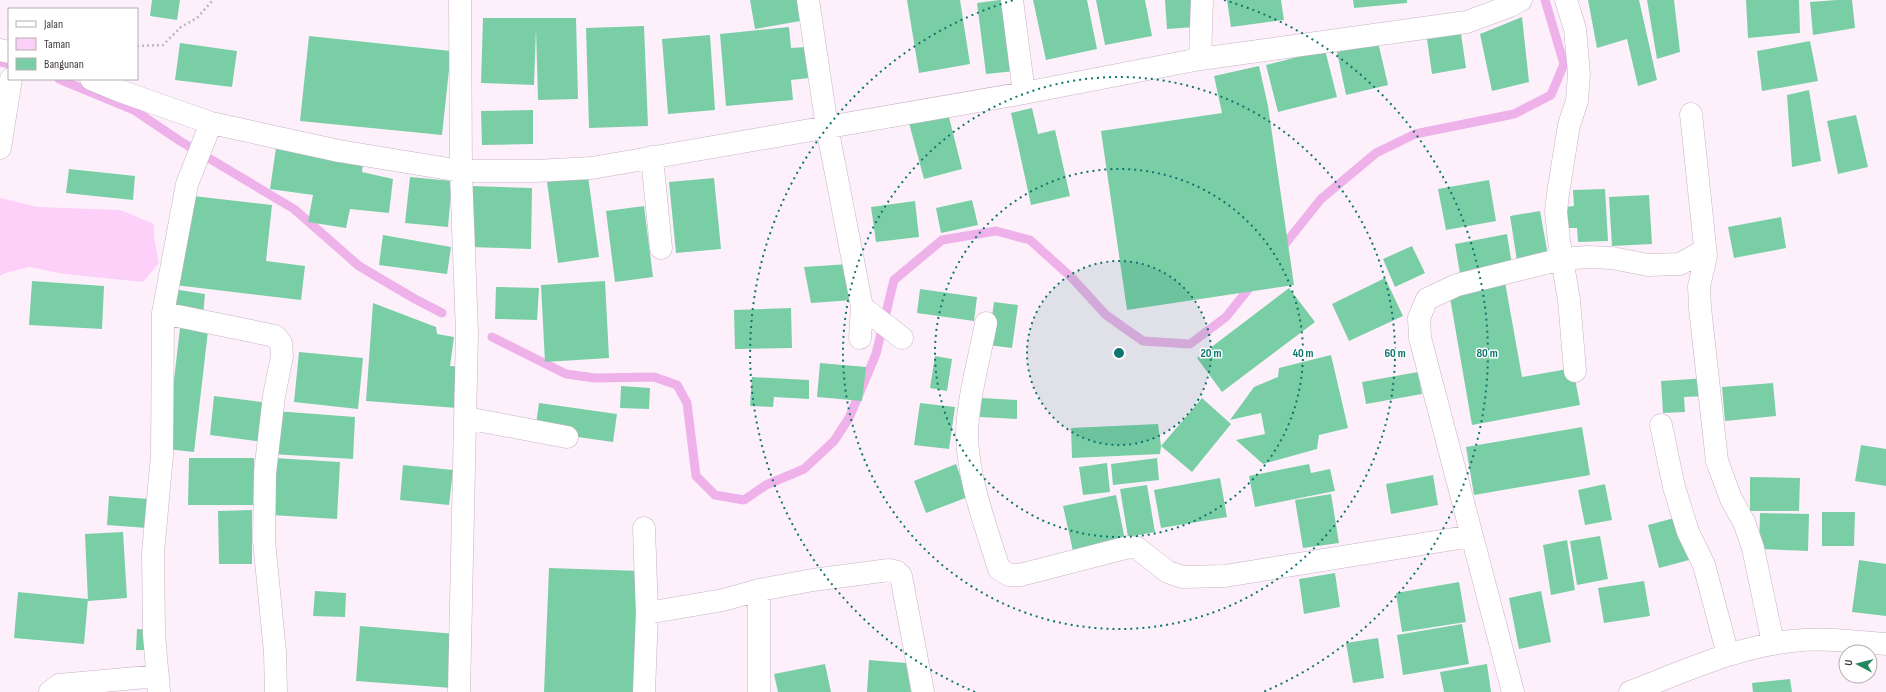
<svg xmlns="http://www.w3.org/2000/svg" width="1886" height="692" viewBox="0 0 1886 692" font-family="'Sofia Sans Condensed',sans-serif">
	<style>
		.green { fill: #fcd0f8 }
		.lines { fill: none; stroke-linecap: round; stroke-linejoin: round }
		.stream { stroke: #eeb1e9; stroke-width: 9 }
		.building { fill: #7acea6 }
		.street-casing { stroke: #c7b2c5; stroke-width: 23 }
		.path { stroke: #c1b5bf; stroke-width: 2.5; stroke-dasharray: 2 3; stroke-linecap: butt }
		.street { stroke: #fff; stroke-width: 22 }
		.ring { fill: none; stroke: #0f766e; stroke-width: 2; stroke-dasharray: 2 4 }
		.centre { fill: #0f766e; stroke: #fff; stroke-width: 2 }
		.ring-label { font-size: 12px; text-anchor: middle; font-weight: bold; fill: #0f766e; stroke: #fff; stroke-width: 3; stroke-linejoin: round; paint-order: stroke }
	</style>
	<rect width="100%" height="100%" fill="#fdf0fb"/>
	<path class="green" d="M0 198 38 207 120 210 154 224V238L159 263 143 282 65 274 29 267 5 273 0 276Z"/>
	<g class="lines">
		<path class="stream" d="M0 62 9 64
			M59 79 134 110 180 141 294 209 359 266 415 299 442 313
			M1281 249 1321 199 1376 153 1415 134 1514 114 1551 95 1564 64 1545 0
			M492 337 566 374 595 378 654 377 677 385 687 403 696 476 715 495 744 500 766 485 804 469 834 441 849 418 876 354 894 280 942 240 996 231 1030 240 1072 278 1106 315 1143 341 1190 344 1226 317 1254 282"/>
	</g>
	<path class="building" d="M152 0H180L177 20 150 16Z
		M750 0H802L806 20 755 29Z
		M907 0H960L970 64 919 73Z
		M999 0H1005L1015 71 986 74 977 3Z
		M1033 0H1087L1097 49 1046 60Z
		M1096 0H1145L1152 36 1105 45Z
		M1165 0H1193L1195 27 1167 29Z
		M1227 0H1281L1284 20 1231 27Z
		M1353 0H1407V3L1354 8Z
		M1588 0H1639L1657 80 1638 86 1627 39 1597 48Z
		M1647 0H1674L1680 52 1657 59Z
		M1746 0H1799L1800 33 1748 38Z
		M1837 0H1852L1855 28 1813 35 1810 2Z
		M1522 17 1529 82 1492 91 1480 34Z
		M483 18H576L578 99 538 100 536 29 534 85 481 83Z
		M644 26 648 126 589 128 586 28Z
		M789 27 791 48 806 47 809 78 791 80 793 100 726 106 720 34Z
		M1461 34 1466 68 1432 74 1427 39Z
		M710 35 715 110 668 114 662 39Z
		M309 36 451 51 442 135 300 121Z
		M1810 41 1818 81 1762 91 1757 51Z
		M1378 42 1388 85 1346 95 1337 52Z
		M180 43 237 51 232 87 175 80Z
		M1325 50 1337 97 1278 112 1266 65Z
		M1259 66 1268 106 1294 285 1127 310 1101 131 1222 113 1214 76Z
		M1809 90 1821 161 1792 167 1787 95Z
		M1032 108 1038 134 1055 130 1070 196 1031 205 1011 113Z
		M533 110V144L482 145 481 111Z
		M948 113 962 169 924 179 909 123Z
		M1856 115 1868 167 1838 174 1827 121Z
		M276 148 363 164 362 172 393 179 389 213 350 209 346 228 308 222 313 195 270 189Z
		M69 169 135 176 133 200 66 193Z
		M588 176 599 257 558 263 547 182Z
		M410 177 452 181 448 227 405 223Z
		M714 178 721 249 676 253 669 182Z
		M1489 180 1496 221 1446 230 1438 189Z
		M471 186 532 188 531 249 469 247Z
		M1605 189 1608 241 1578 242 1577 228H1566L1565 207 1574 206 1573 190Z
		M185 195 272 205 266 261 305 266 301 300 175 285Z
		M1649 195 1652 244 1612 246 1609 197Z
		M972 200 978 225 941 233 936 208Z
		M915 201 919 237 876 242 871 207Z
		M644 206 653 277 615 282 606 211Z
		M1540 211 1549 261 1518 267 1510 216Z
		M1781 217 1786 248 1734 258 1728 227Z
		M1507 234 1512 265 1460 274 1455 244Z
		M383 235 451 247 447 274 379 265Z
		M1412 246 1425 273 1395 287 1383 259Z
		M849 264 854 300 811 303 804 267Z
		M1385 278 1403 316 1349 341 1332 304Z
		M32 281 104 286 102 329 29 325Z
		M605 281 609 358 545 362 541 285Z
		M1505 282 1522 377 1573 368 1580 405 1472 425 1449 292Z
		M496 287 539 288 537 320 495 319Z
		M1289 288 1315 322 1222 392 1197 358Z
		M173 289 205 294 203 316 170 311Z
		M920 289 977 297 974 321 917 313Z
		M994 302 1018 305 1012 348 988 345Z
		M373 303 436 327 437 334 454 337 450 366 461 367 457 408 366 401Z
		M791 308 792 348 735 349 734 310Z
		M180 328 208 331 194 452 166 449Z
		M299 352 363 358 358 409 294 402Z
		M1331 355 1348 428 1319 435 1317 449 1263 464 1236 440 1265 434 1261 413 1230 420 1254 387 1278 377 1279 368Z
		M935 356 952 359 947 391 930 388Z
		M820 363 866 367 862 401 817 397Z
		M1418 372 1422 394 1366 404 1362 382Z
		M752 377 809 380V399L774 397 773 407 750 406Z
		M1707 378 1708 396 1684 397 1685 412 1663 413 1661 381Z
		M1773 383 1776 416 1725 421 1722 387Z
		M621 386 650 388 649 409 620 408Z
		M214 396 269 403 264 442 210 435Z
		M981 398 1017 400V419L980 417Z
		M1202 398 1231 424 1192 472 1161 446 1160 454 1072 458 1071 428 1158 424 1161 446Z
		M539 403 617 414 613 442 535 431Z
		M920 403 955 407 949 449 914 445Z
		M275 411 355 417 353 459 272 454Z
		M1582 427 1590 475 1474 495 1466 447Z
		M1861 445 1886 449V486L1855 481Z
		M189 458H254V505H188Z
		M274 458 340 462 337 519 271 515Z
		M1157 458 1159 480 1113 485 1111 464Z
		M1107 463 1110 492 1083 495 1079 467Z
		M956 464 968 497 926 513 914 481Z
		M1309 464 1311 473 1330 469 1335 491 1255 507 1249 476Z
		M403 465 453 470 449 505 400 500Z
		M1433 475 1438 505 1391 514 1386 484Z
		M1750 477 1800 478 1799 511H1750Z
		M1220 478 1227 517 1161 528 1154 490Z
		M1605 484 1612 520 1585 525 1578 490Z
		M1147 485 1155 532 1128 537 1120 489Z
		M1331 494 1339 543 1303 548 1295 500Z
		M1116 495 1125 540 1073 551 1063 506Z
		M109 496 149 499 147 528 107 525Z
		M252 510V564H219L218 511Z
		M1822 512H1855L1854 546H1822Z
		M1760 513 1809 514 1808 551 1759 549Z
		M1682 516 1693 559 1659 568 1648 525Z
		M123 532 127 598 88 601 85 534Z
		M1600 536 1608 579 1577 585 1570 541Z
		M1567 540 1575 590 1551 595 1543 545Z
		M1859 560 1886 564V616L1852 612Z
		M549 568 641 571 636 692H544Z
		M1335 573 1340 607 1304 614 1299 579Z
		M1644 581 1650 616 1604 623 1598 588Z
		M1459 582 1466 622 1402 632 1396 593Z
		M315 591 346 593 345 617 313 616Z
		M1541 591 1551 642 1519 649 1509 598Z
		M18 592 88 599 84 644 14 638Z
		M1462 624 1469 664 1403 675 1397 635Z
		M360 626 456 634 452 688 356 681Z
		M137 629 152 630 151 650H136Z
		M1378 638 1384 678 1353 683 1346 643Z
		M869 660 906 663 911 692H867Z
		M825 664 831 692H778L774 674Z
		M1487 664 1491 692H1444L1440 672Z
		M1790 679 1792 692H1753L1752 683Z"/>
	<g class="lines">
		<g class="street-casing">
			<path id="street" d="M808 0 827 127 862 307 860 338
				M1012 0 1024 93
				M1566 0 1575 29 1579 74 1577 101 1569 125 1558 193 1556 212 1559 241 1569 300 1575 371
				M0 50 9 52
				M1200 59 1202 0
				M91 79 120 91 211 123 339 151 461 171H535L592 168 1024 93 1200 59 1467 22 1510 6 1521 0
				M1691 114 1706 256 1699 286 1700 308 1717 461 1731 499 1744 522 1753 548 1773 643
				M0 148 11 79
				M652 157 661 248
				M862 307 902 338
				M163 313 275 336 281 343 282 356 274 396 265 473 264 541 275 652 276 692
				M986 323C980 356 967 402 967 435 968 481 986 526 999 569L1009 575H1020L1129 547 1137 548 1168 572 1183 577 1225 576 1472 536
				M466 418 567 437
				M1661 425 1674 487 1688 532 1704 565 1728 655
				M644 528 647 613 644 692
				M647 613 723 600 759 590
				M50 692 59 685 158 676
				M159 692 154 634 153 553 162 455 163 313 187 184 211 123
				M459 692 467 333 461 171 460 0
				M759 692V590L813 580 889 570 897 572 901 576 923 692
				M1513 692 1420 338 1419 318 1427 299 1457 285 1562 259 1588 257 1612 258 1648 265 1680 264 1705 250
				M1630 692C1683 672 1736 647 1792 641 1823 637 1855 642 1886 644"/>
		</g>
		<path class="path" d="M137 46 163 45 181 27 197 18 213 0"/>
		<use href="#street" class="street"/>
	</g>
	<circle cx="1119" cy="353" r="92" fill="#0f766e" fill-opacity=".12"/>
	<g class="ring">
		<circle cx="1119" cy="353" r="92"/>
		<circle cx="1119" cy="353" r="184"/>
		<circle cx="1119" cy="353" r="276"/>
		<path d="M975 692A368 368 0 0 1 1014 0M1224 0A368 368 0 0 1 1263 692"/>
	</g>
	<circle cx="1119" cy="353" r="6" class="centre"/>
	<g class="ring-label">
		<text x="1211" y="357">20 m</text>
		<text x="1303" y="357">40 m</text>
		<text x="1395" y="357">60 m</text>
		<text x="1487" y="357">80 m</text>
	</g>
	<rect x="8" y="8" width="130" height="72" fill="#ffffff" stroke="#b3afb2"/>
	<rect x="16" y="21" width="20" height="6" fill="#ffffff" stroke="#b3afb2"/>
	<text x="44" y="28" font-size="12" fill="#40383f">Jalan</text>
	<rect x="16" y="38" width="20" height="12" fill="#fcd0f8" stroke="#b3afb2"/>
	<text x="44" y="48" font-size="12" fill="#40383f">Taman</text>
	<rect x="16" y="58" width="20" height="12" fill="#7acea6" stroke="#b3afb2"/>
	<text x="44" y="68" font-size="12" fill="#40383f">Bangunan</text>
	<g transform="translate(1858 664) rotate(277)"><circle r="19" fill="#ffffff" stroke="#b3afb2"/>
	<path d="M0-3L7 15L0 10L-7 15Z" fill="#24865f"/>
	<text y="-6" font-size="11" font-weight="bold" text-anchor="middle" fill="#40383f">U</text>
	</g>
</svg>
